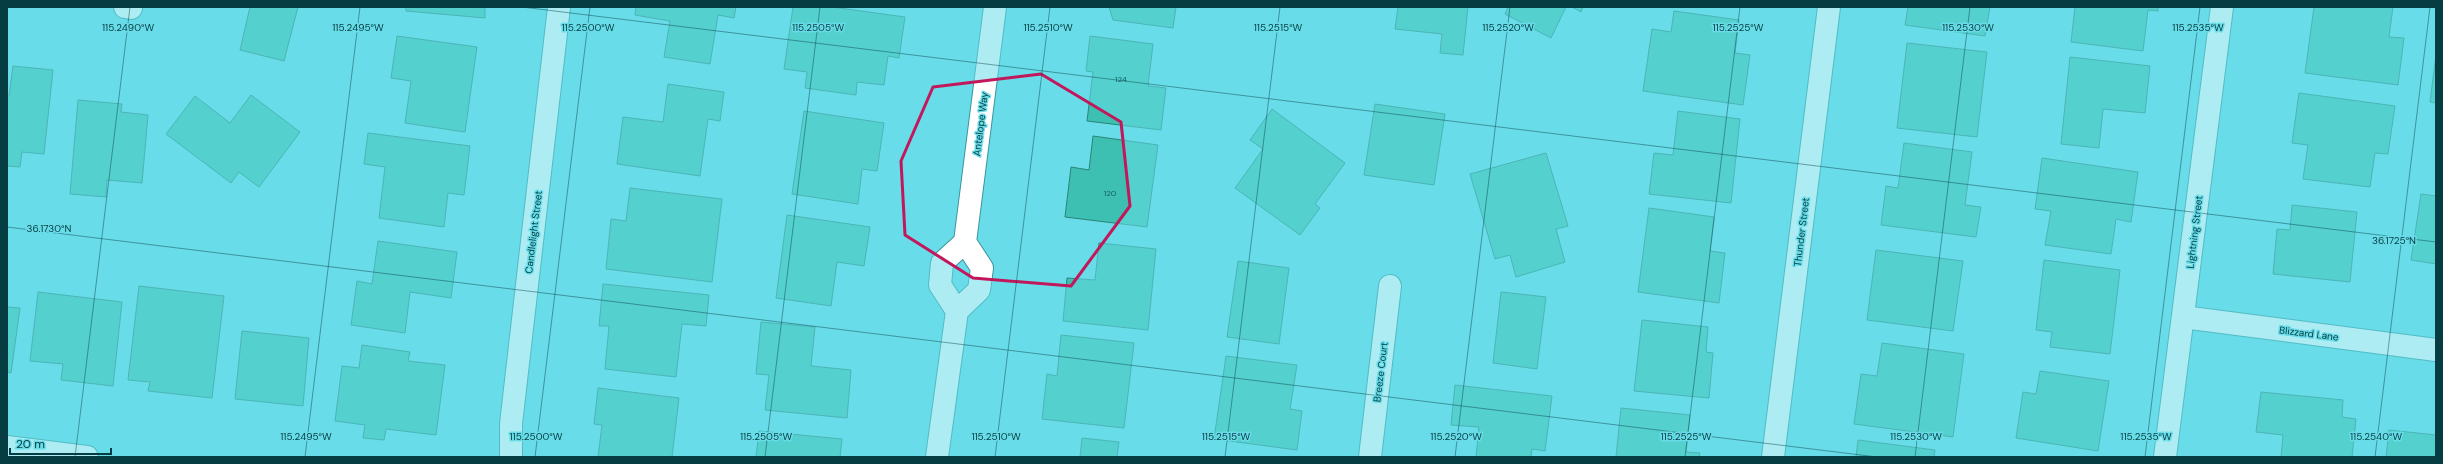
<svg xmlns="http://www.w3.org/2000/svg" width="2443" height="464" viewBox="0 0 2443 464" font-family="'DM Sans',sans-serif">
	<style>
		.building { fill: #3dc0b2; stroke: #2a847a }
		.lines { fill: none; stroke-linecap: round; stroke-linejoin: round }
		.minor-casing { stroke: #39949c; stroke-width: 24 }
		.minor { stroke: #fff; stroke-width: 22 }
		.marked { fill: none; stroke: #c2185b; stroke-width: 3; stroke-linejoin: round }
		.ticks { fill: none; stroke: #063d42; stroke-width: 1; stroke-opacity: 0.45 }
		.labels { text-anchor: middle; stroke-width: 3; stroke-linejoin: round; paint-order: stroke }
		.number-label { font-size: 8px; fill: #145e5e }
		.street-label { font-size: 10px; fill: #063d42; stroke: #68dce8 }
		.ticks-label { font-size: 10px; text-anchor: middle; fill: #063d42; stroke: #68dce8; stroke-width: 3; stroke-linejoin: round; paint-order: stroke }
	</style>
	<rect width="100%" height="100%" fill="#68dce8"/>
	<path class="building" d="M250 7H298L284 61 240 50Z
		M406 7H485V18L406 11Z
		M636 7H736L734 18 718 15 710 64 664 57 670 21 635 15Z
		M793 7H832L905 17 899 58 888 56 884 85 857 82 856 95 805 88 807 72 784 69Z
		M1109 7H1176L1173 28 1113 20Z
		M1398 7H1468L1463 55 1440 53 1442 34 1395 29Z
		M1508 7H1566L1551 38 1505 14Z
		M1572 7H1583L1581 12Z
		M1908 7H1990L1985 36 1905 25Z
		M2075 7H2158V11L2148 10 2143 51 2071 42Z
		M2314 7H2393L2389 37 2404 38 2398 85 2305 73Z
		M1674 11 1739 20 1735 53 1750 55 1743 105 1643 91 1652 29 1671 32Z
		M397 36 477 47 465 132 405 123 411 81 391 78Z
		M1090 36 1153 44 1148 86 1166 88 1161 130 1087 121 1093 72 1086 71Z
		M1907 43 1987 52 1977 137 1897 128Z
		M2436 55V103L2430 102Z
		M2070 57 2150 66 2145 113 2103 109 2099 148 2061 144Z
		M13 66 53 70 44 154 22 152 20 167 7 166V96H9Z
		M668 84 724 92 720 121 708 119 700 176 617 164 623 117 663 122Z
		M2299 93 2395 106 2388 154 2375 153 2370 187 2303 179 2308 145 2292 143Z
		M251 95 300 132 259 187 239 172 231 183 166 134 195 96 230 123Z
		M78 100 122 104 121 112 148 115 142 183 107 180 106 197 70 194Z
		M1375 104 1445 114 1434 185 1364 175Z
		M1272 109 1345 163 1315 204 1320 208 1300 235 1235 188 1263 149 1250 140Z
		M804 111 884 123 877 171 862 169 858 204 792 194Z
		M1678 111 1740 119 1731 203 1649 194 1654 153 1673 155Z
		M368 133 470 146 464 195 448 193 444 227 379 218 385 167 364 164Z
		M1093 136 1158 145 1147 227 1065 217 1071 167 1089 170Z
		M1904 143 1972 152 1965 205 1981 207 1976 237 1881 225 1886 186 1898 188Z
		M1546 153 1568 226 1556 229 1565 262 1516 277 1510 255 1495 259 1470 174Z
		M2042 158 2138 172 2131 222 2116 219 2111 254 2045 245 2051 211 2035 209Z
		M630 188 722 199 712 282 606 269 611 219 626 221Z
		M2421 194 2436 196V264L2411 260Z
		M2292 205 2357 212 2350 282 2273 274 2277 229 2290 230Z
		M1649 208 1714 217 1710 251 1725 253 1719 303 1638 292Z
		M787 215 870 227 864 266 837 262 831 306 776 298Z
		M378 241 457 252 451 298 410 292 405 333 351 325 357 281 372 284Z
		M1099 243 1156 249 1148 330 1063 321 1067 278 1095 280Z
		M1876 250 1963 261 1953 331 1867 320Z
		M2044 260 2120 270 2110 354 2050 347 2052 332 2036 330Z
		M1238 261 1289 268 1279 344 1227 337Z
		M603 284 709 295 706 326 682 324 676 377 605 369 609 326H599Z
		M139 286 224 296 212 398 148 391 150 382 128 380Z
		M38 292 122 302 113 386 61 380 63 364 30 361Z
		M1501 292 1546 297 1537 369 1493 363Z
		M7 307 20 308 11 373 7 372Z
		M1642 320 1708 327 1706 352 1713 353 1709 398 1634 391Z
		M761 322 815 327 811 366 851 370 847 418 765 410 769 375 756 374Z
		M242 331 309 338 303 406 235 399Z
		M1061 335 1134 343 1124 428 1042 419 1047 374 1057 376Z
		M1882 343 1964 354 1953 437 1854 424 1861 374 1877 376Z
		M362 345 410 352 408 361 445 365 436 435 386 429 384 440 363 438 365 425 335 421 342 366 359 368Z
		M1226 356 1297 365 1290 409 1302 411 1297 450 1214 439Z
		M2040 371 2109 381 2098 451 2016 438 2023 392 2036 394Z
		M1455 385 1552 396 1545 451 1532 449 1531 457H1476L1479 427 1451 425Z
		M598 388 679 398 672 457H598L602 425 594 424Z
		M2261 392 2343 400 2342 417 2356 419 2352 457H2281L2283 435 2256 432Z
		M1621 408 1690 415 1686 452 1700 453 1699 457H1616Z
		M2389 430 2436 435V457H2386Z
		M759 431 842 439 840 457H756Z
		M1082 438 1119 442 1117 457H1080Z
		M1858 440 1935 450 1934 457H1856Z"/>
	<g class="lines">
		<g class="minor-casing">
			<path id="minor" d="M125 7 131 8
				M957 311 940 285 942 263 965 242
				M2183 317 2436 350
				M7 447 87 457
				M511 457V424L559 7
				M937 457 957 311 979 290 982 268 965 242 995 7
				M1370 457 1390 286
				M1773 457 1829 7
				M2165 457 2222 7"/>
		</g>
		<use href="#minor" class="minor"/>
	</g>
	<path d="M0 0H2443V464H0ZM1041 74 1121 122 1130 206 1071 286 973 278 905 235 901 161 933 87Z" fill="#68dce8" fill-opacity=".55" fill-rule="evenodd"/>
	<path class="marked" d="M1041 74 1121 122 1130 206 1071 286 973 278 905 235 901 161 933 87Z"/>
	<path class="ticks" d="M522 7 2436 242M7 227 1877 457M75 457 130 7M305 457 360 7M535 457 590 7M765 457 820 7M995 457 1050 7M1225 457 1280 7M1455 457 1510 7M1685 457 1740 7M1915 457 1970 7M2145 457 2200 7M2375 457 2430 7"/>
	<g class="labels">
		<g class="number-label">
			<text x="1121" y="82">124</text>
			<text x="1110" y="196">120</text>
		</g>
		<g class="street-label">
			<text transform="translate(980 124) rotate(-83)" y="4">Antelope Way</text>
			<text transform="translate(533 232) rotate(-83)" y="4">Candlelight Street</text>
			<text transform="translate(1801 232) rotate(-83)" y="4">Thunder Street</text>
			<text transform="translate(2194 232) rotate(-83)" y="4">Lightning Street</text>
			<text transform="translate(2309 333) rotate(7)" y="4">Blizzard Lane</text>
			<text transform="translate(1380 372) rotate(-83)" y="4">Breeze Court</text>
		</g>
	</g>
	<g class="ticks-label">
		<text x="128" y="31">115.2490°W</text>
		<text x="358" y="31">115.2495°W</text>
		<text x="588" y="31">115.2500°W</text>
		<text x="818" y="31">115.2505°W</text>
		<text x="1048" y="31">115.2510°W</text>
		<text x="1278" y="31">115.2515°W</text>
		<text x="1508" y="31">115.2520°W</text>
		<text x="1738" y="31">115.2525°W</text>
		<text x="1968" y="31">115.2530°W</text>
		<text x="2198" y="31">115.2535°W</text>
		<text x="49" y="232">36.1730°N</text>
		<text x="2394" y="244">36.1725°N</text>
		<text x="306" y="440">115.2495°W</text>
		<text x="536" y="440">115.2500°W</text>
		<text x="766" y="440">115.2505°W</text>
		<text x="996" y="440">115.2510°W</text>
		<text x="1226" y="440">115.2515°W</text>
		<text x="1456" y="440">115.2520°W</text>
		<text x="1686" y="440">115.2525°W</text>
		<text x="1916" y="440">115.2530°W</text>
		<text x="2146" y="440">115.2535°W</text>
		<text x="2376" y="440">115.2540°W</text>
	</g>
	<rect width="2443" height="464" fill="none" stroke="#063d42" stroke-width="16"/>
	<path d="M10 448v6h101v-6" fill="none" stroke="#063d42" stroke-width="2"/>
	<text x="16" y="448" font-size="12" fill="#063d42" stroke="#68dce8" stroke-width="3" paint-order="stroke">20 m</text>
</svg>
